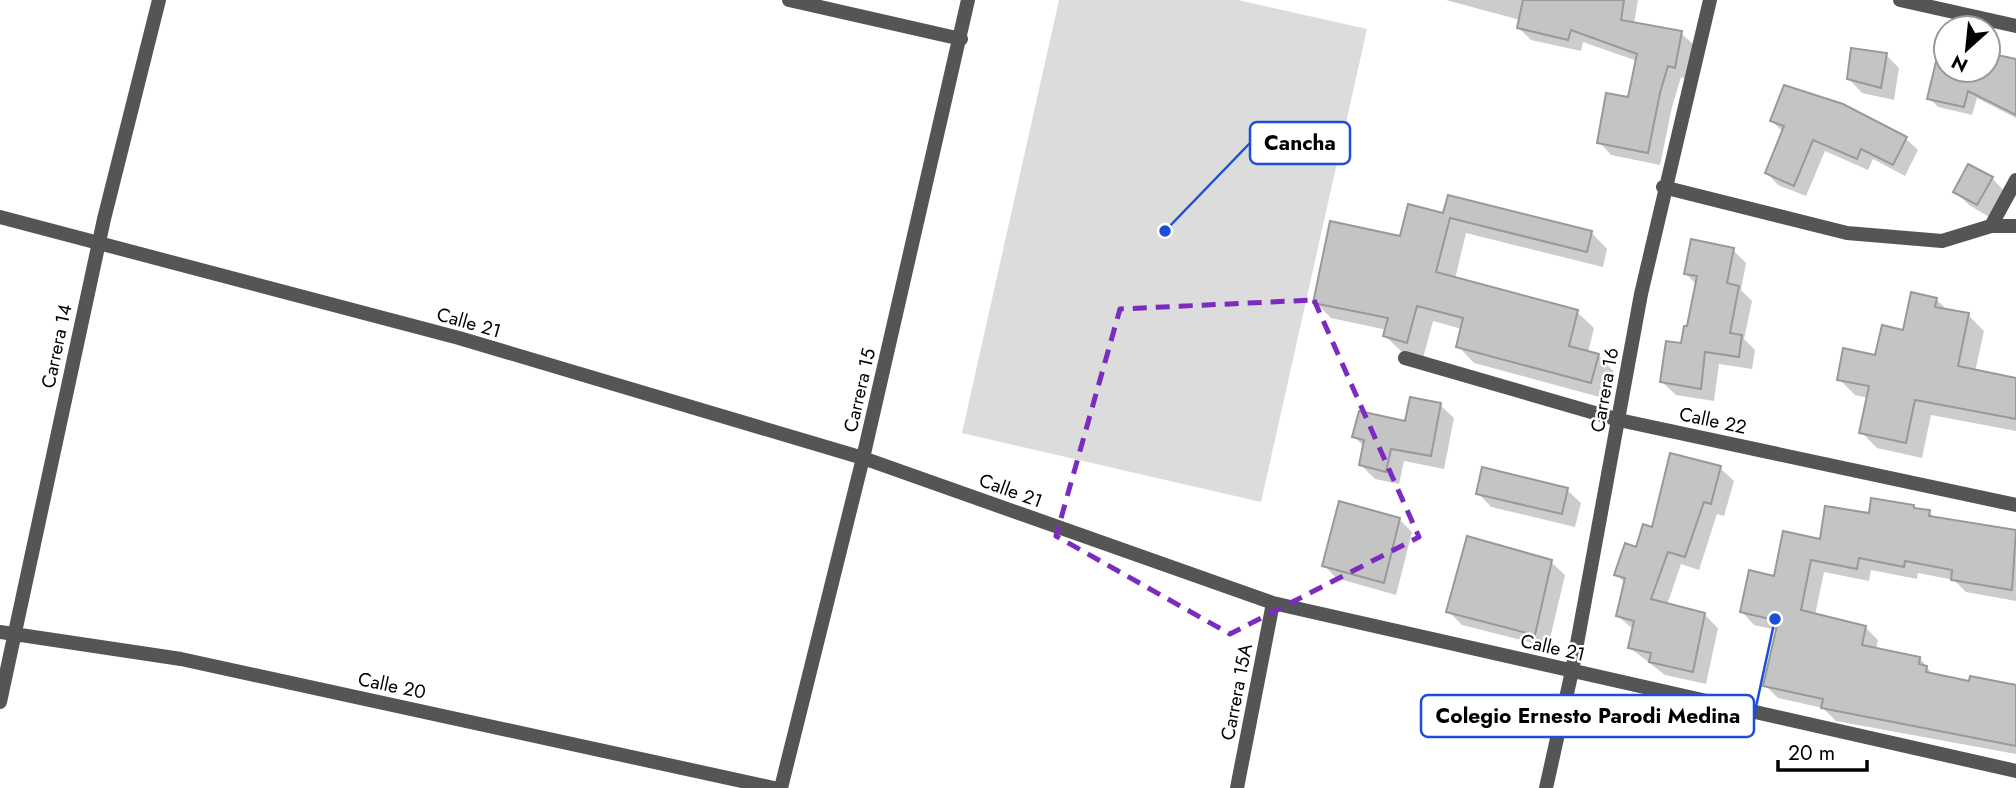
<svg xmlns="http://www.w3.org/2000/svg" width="2016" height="788" viewBox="0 0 2016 788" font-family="Jost,sans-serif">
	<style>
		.green { fill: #dcdcdc }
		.shadow { fill: #0003 }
		.building { fill: #c4c4c4; stroke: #999; stroke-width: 2 }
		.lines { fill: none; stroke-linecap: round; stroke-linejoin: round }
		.minor { stroke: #555; stroke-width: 14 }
		.marked { fill: none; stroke: #7b2cbf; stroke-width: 5; stroke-dasharray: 14 9; stroke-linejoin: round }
		.labels { text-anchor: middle; stroke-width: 5; stroke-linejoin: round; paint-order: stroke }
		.street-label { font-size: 19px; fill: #000; stroke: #fff }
		.leader { fill: none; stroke: #1d4ed8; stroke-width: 2.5 }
		.callout-dot { fill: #1d4ed8; stroke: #fff; stroke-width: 2.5 }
		.callout { fill: #fff; stroke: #1d4ed8; stroke-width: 2.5 }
		.callout-label { font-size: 21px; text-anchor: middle; font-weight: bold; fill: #000 }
	</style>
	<rect width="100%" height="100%" fill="#fff"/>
	<path class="green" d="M1059 0H1238L1367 29 1261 502 962 433Z"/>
	<path class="shadow" d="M1446 0H1638L1634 24 1681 33 1694 45 1688 80 1681 77 1672 107 1660 165 1611 155 1599 142 1630 100 1637 61 1583 42 1581 51 1531 40 1519 28 1520 20Z
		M1946 44V70H1988V54L2016 63V118L1977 98 1972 115 1938 107 1929 98Z
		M1886 55 1899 68 1894 100 1862 93 1849 79Z
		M1842 106 1906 139 1918 150 1905 176 1873 159 1868 170 1825 151 1806 196 1778 185 1767 173 1783 132 1772 121Z
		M1992 178 2005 192 1991 218 1969 205 1955 191Z
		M1444 216 1591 232 1607 249 1603 267 1466 233 1455 279 1577 312 1594 328 1588 353 1598 355 1614 372 1607 399 1474 363 1458 346 1462 329 1433 321 1423 358 1402 352 1385 336 1387 330 1331 318 1315 302 1401 238Z
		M1733 250 1746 263 1741 290 1752 301 1744 339 1755 350 1752 369 1719 364 1714 401 1676 395 1662 382 1688 328 1697 285 1686 274Z
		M1936 299 1948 311 1968 315 1984 331 1975 372 2016 386V431L1931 415 1922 458 1877 448 1861 432 1868 398 1855 395 1839 379 1876 357Z
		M1440 405 1454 418 1444 469 1404 461 1399 484 1375 479 1361 465 1365 447 1354 437 1407 424Z
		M1720 468 1734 481 1724 516 1717 514 1699 570 1681 564 1667 605 1704 614 1718 628 1706 684 1665 675 1630 648 1634 630 1618 616 1625 583 1616 574 1653 529Z
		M1567 490 1581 503 1575 527 1491 507 1478 493Z
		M1913 507 1929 512 1936 519 2016 532V601L1966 592 1954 580 1918 573 1917 579 1871 570 1869 581 1824 572 1815 615 1865 627 1878 640 1876 650 1920 658 1932 674 1971 683 2011 686 2012 683 2016 684V754L1836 721 1823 708 1778 698 1765 685 1777 630 1754 625 1742 612 1821 541 1871 515Z
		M1399 519 1412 532 1396 595 1336 578 1324 565Z
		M1551 562 1565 575 1548 647 1462 625 1448 611Z"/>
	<path class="building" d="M1523 0H1624L1621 20 1682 31 1675 68 1668 66 1660 93 1648 153 1597 143 1606 93 1628 97 1637 54 1571 30 1568 40 1517 28Z
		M1941 41 1946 43V70H1988V53L2016 59V115L1968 91 1964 107 1927 99Z
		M1851 48 1887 53 1881 88 1847 79Z
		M1784 85 1843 104 1907 137 1893 165 1861 149 1857 159 1813 140 1794 186 1765 173 1784 126 1770 121Z
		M1968 164 1993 177 1977 205 1953 192Z
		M1448 195 1592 231 1587 252 1450 218 1436 272 1578 310 1569 346 1599 354 1591 383 1456 347 1463 318 1417 306 1407 343 1383 336 1388 318 1313 303 1330 221 1400 236 1408 204 1443 213Z
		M1691 239 1734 248 1727 283 1739 286 1730 333 1742 335 1739 357 1705 352 1701 389 1660 382 1666 341 1681 343 1684 326H1687L1697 276 1684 274Z
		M1911 292 1937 298 1935 307 1969 313 1958 366 2016 378V419L1915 400 1906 443 1859 433 1869 386 1837 380 1843 348 1875 355 1882 325 1903 330Z
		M1410 397 1441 403 1431 456 1391 449 1386 472 1359 465 1364 440 1352 437 1359 411 1405 421Z
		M1670 453 1721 466 1711 504 1704 502 1685 557 1668 552 1651 599 1705 613 1693 672 1649 662 1651 653 1628 648 1634 621 1616 616 1625 578 1614 575 1625 543 1636 547 1643 524 1652 527Z
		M1482 467 1568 488 1562 514 1476 494Z
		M1871 498 1914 505V508L1930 510 1929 516 2016 530 2012 590 1951 580 1952 570 1905 561 1904 567 1859 558 1857 569 1811 560 1801 610 1866 626 1862 645 1920 657 1919 664 1927 666 1926 672 1969 681 1970 676 2016 685V746L1821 708 1823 699 1763 686 1778 621 1740 612 1749 570 1774 576 1783 531 1820 539 1825 506 1869 513Z
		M1339 501 1400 518 1384 583 1322 566Z
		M1467 536 1552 560 1535 635 1446 612Z"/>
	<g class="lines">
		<path class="minor" d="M789 0 961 39
			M1900 0 2016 26
			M1663 187 1847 233 1942 241 1991 226H2016
			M0 217 459 338 863 458 1273 603 2016 771
			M1991 226 2016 180
			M1405 358 1619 420 2016 505
			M0 632 181 659 774 788
			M0 702 104 219 159 0
			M781 788 863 458 968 0
			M1237 788 1273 603
			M1546 788 1572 671 1641 294 1710 0"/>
	</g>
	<path class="marked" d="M1314 300 1419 537 1230 634 1056 536 1120 309Z"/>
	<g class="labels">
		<g class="street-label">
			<text transform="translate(469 322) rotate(16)" y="7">Calle 21</text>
			<text transform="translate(56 346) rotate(-78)" y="7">Carrera 14</text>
			<text transform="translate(859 390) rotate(-77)" y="7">Carrera 15</text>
			<text transform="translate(1604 390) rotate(-80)" y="7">Carrera 16</text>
			<text transform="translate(1713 420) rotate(12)" y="7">Calle 22</text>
			<text transform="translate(1011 490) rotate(20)" y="7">Calle 21</text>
			<text transform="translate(1553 647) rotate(13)" y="7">Calle 21</text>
			<text transform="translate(392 685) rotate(12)" y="7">Calle 20</text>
			<text transform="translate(1236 692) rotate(-79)" y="7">Carrera 15A</text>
		</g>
	</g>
	<path class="leader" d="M1165 231L1250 143M1775 619L1754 716"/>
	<g class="callout-dot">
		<circle cx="1165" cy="231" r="7"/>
		<circle cx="1775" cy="619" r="7"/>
	</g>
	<g class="callout">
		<rect x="1250" y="122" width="100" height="42" rx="7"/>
		<rect x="1421" y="695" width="333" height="42" rx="7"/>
	</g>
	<g class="callout-label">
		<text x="1300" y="150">Cancha</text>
		<text x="1588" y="723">Colegio Ernesto Parodi Medina</text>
	</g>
	<g transform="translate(1967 49) rotate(207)"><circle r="33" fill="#ffffff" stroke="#999999" stroke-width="2"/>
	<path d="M0-5L12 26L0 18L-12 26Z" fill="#000000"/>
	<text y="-10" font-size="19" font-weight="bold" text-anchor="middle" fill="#000000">N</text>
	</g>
	<path d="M1778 760v10h89v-10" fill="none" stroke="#000000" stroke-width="3.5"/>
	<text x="1788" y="760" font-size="21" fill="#000000" stroke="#ffffff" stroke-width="5" paint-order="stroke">20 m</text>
</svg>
